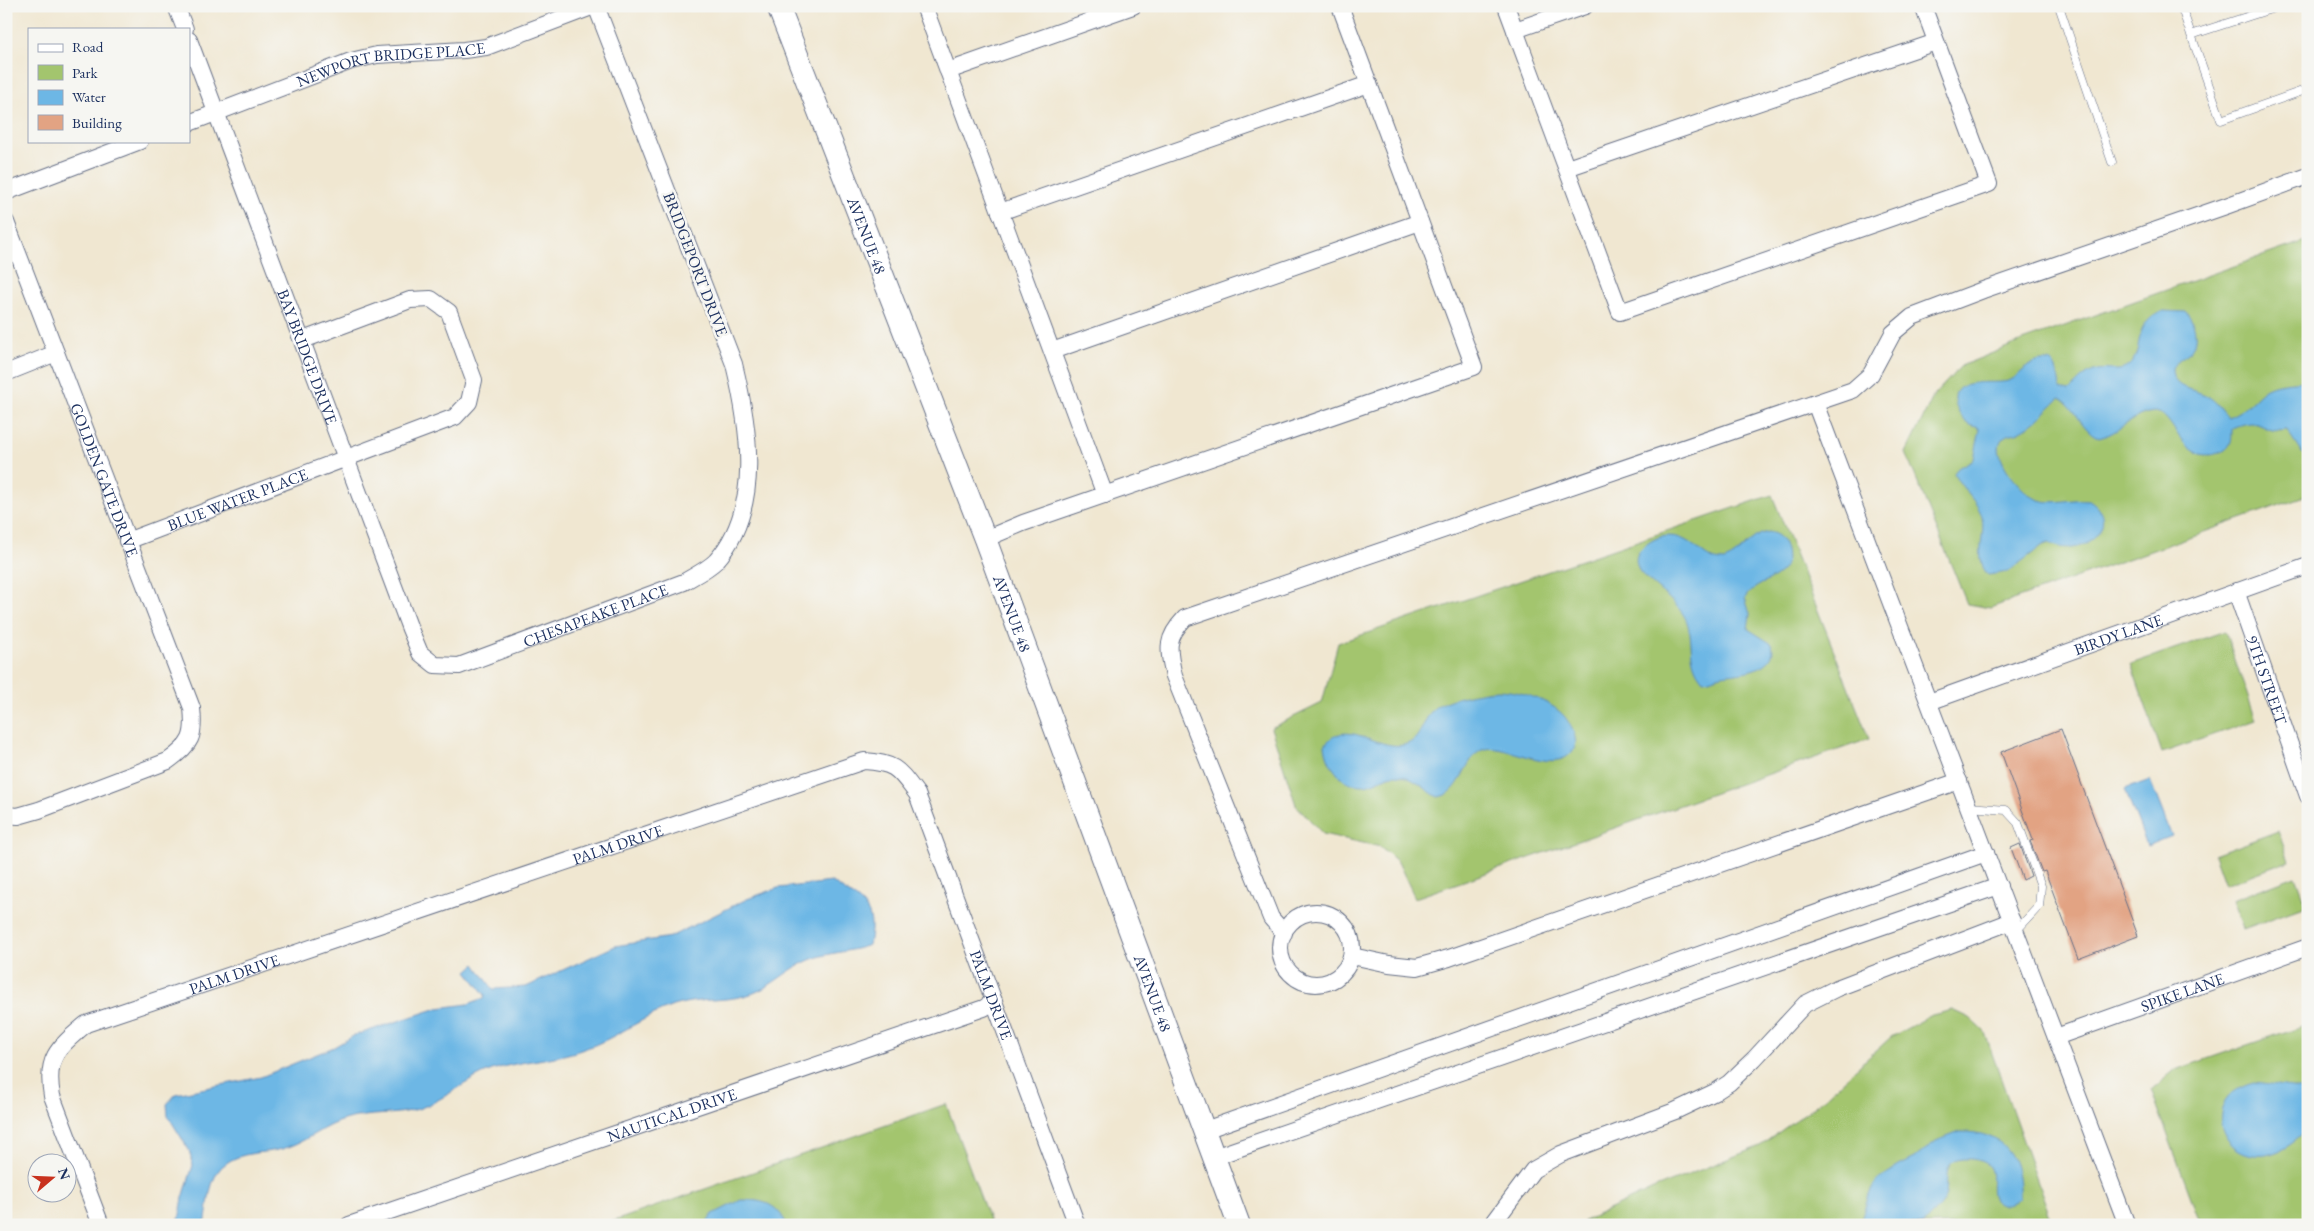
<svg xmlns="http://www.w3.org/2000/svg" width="2314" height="1231" viewBox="0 0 2314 1231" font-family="'EB Garamond',serif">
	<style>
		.green { fill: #a3c56e; stroke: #5f7a66 }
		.water { fill: #6db7e5; stroke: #4473a2 }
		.building { fill: #e2a383 }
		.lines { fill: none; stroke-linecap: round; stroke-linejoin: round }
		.service-casing { stroke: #666f86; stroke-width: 9 }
		.minor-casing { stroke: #666f86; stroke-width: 18 }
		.secondary-casing { stroke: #666f86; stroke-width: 24 }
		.service { stroke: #fff; stroke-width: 8 }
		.minor { stroke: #fff; stroke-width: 16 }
		.secondary { stroke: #fff; stroke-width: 22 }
		.labels { text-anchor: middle; stroke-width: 5; stroke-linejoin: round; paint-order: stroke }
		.street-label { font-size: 16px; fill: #1b2f5e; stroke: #f6f6f2 }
	</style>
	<rect width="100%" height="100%" fill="#f6f6f2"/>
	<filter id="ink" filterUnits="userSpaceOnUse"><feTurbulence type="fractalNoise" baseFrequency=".02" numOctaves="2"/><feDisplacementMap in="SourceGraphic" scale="10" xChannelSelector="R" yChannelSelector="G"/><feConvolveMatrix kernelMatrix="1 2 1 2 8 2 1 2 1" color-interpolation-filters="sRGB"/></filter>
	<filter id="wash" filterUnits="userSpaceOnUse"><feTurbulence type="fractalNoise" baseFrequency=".0096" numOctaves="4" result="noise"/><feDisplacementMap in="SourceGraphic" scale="20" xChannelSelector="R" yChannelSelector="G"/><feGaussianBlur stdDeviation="1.12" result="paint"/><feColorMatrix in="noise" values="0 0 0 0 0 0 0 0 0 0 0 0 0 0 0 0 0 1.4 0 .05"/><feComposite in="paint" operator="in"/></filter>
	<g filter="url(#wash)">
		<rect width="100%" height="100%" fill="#f0e7d1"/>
		<path class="green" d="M2308 240V495L1990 608 1967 604 1906 453 1934 395 1961 366 2022 341Z
			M1772 495 1869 739 1415 898 1398 862 1381 847 1323 834 1296 805 1271 728 1322 703 1338 643Z
			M2225 631 2256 720 2162 753 2131 664Z
			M2278 831 2289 861 2225 885 2214 855Z
			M2295 876 2306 906 2243 929 2232 900Z
			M1953 1010 1970 1018 1984 1031 2053 1225H1583L1584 1221 1653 1189 1760 1146 1815 1106 1891 1037 1932 1015Z
			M2308 1024V1225H2205L2200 1222 2151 1090 2175 1070Z
			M946 1104 991 1225H603Z"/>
		<path class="water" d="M2163 311 2186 312C2196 323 2200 343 2187 354 2181 358 2176 361 2172 368 2171 391 2195 388 2209 397 2217 402 2222 410 2228 417 2247 409 2248 403 2262 391 2273 382 2294 382 2308 381V457L2302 453 2287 430C2260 435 2264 414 2232 428 2232 440 2232 448 2219 453 2179 466 2176 412 2154 412 2133 413 2119 434 2099 438 2079 428 2077 407 2060 398 2048 409 2034 425 2019 432 2012 435 2007 433 2002 439 1989 455 2023 495 2039 500 2054 505 2072 498 2089 500 2123 519 2087 563 2049 543L2043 545 2008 572 1988 575C1973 557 1986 538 1982 517 1978 501 1961 489 1954 473L1958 468 1974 459 1980 429C1976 426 1973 427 1969 424 1962 420 1954 407 1955 398 1956 376 1993 385 2008 381 2023 376 2028 356 2052 362 2058 371 2059 379 2060 389L2069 391C2077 383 2085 373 2097 370 2107 368 2119 373 2127 367 2147 352 2128 326 2163 311Z
			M1768 532C1778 534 1782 537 1785 547 1796 581 1756 578 1745 598L1750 614 1748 629 1772 644C1779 671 1740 672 1722 675 1715 676 1710 680 1703 680 1686 660 1695 645 1687 622 1681 604 1653 587 1640 572 1636 564 1634 558 1640 550 1645 545 1653 539 1660 537 1692 530 1700 562 1724 561 1743 555 1747 536 1768 532Z
			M1496 690C1518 690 1551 700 1565 717 1571 725 1579 740 1574 749 1556 780 1501 738 1480 751 1462 763 1462 794 1438 797 1425 790 1413 776 1397 775 1386 774 1376 784 1364 785 1341 786 1327 765 1325 745 1344 716 1377 750 1403 745 1423 742 1422 716 1437 706 1453 696 1478 694 1496 690Z
			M2150 780 2172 836 2147 846 2125 789Z
			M832 882C862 904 877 905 869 945 848 953 824 952 803 963 783 973 767 991 744 996 720 1002 697 998 673 1006 642 1017 615 1039 584 1049 555 1060 522 1060 492 1070 465 1080 445 1100 418 1109 395 1116 370 1113 347 1119 323 1125 306 1143 282 1149 262 1154 241 1151 224 1165 208 1178 209 1206 205 1225H178L183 1198 193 1165 189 1150 168 1116 167 1104 176 1094 261 1077 334 1047 353 1036 438 1008 468 1004 484 998 485 995 467 971 475 964 493 989 526 987 615 946 670 937 747 899 778 888Z
			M2254 1083 2308 1090V1129C2239 1203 2182 1100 2254 1083Z
			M1960 1132C2003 1131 2021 1156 2019 1198 2013 1205 1998 1210 1993 1198 1987 1181 2002 1164 1972 1159 1966 1159 1959 1158 1953 1162 1944 1168 1948 1185 1946 1194 1944 1206 1930 1215 1923 1225H1859L1868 1198 1877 1180 1899 1166 1915 1158 1936 1141Z
			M741 1200C763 1200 777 1203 787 1225H705L713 1214Z"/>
		<g id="blocks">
			<path class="building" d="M2061 729 2138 936 2078 959 2045 871 2042 872 2030 841 2033 840 2001 752Z
				M2020 844 2031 876 2023 880 2011 848Z"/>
		</g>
	</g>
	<g filter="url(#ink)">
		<use href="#blocks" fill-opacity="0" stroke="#666f86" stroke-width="1"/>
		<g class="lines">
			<g class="service-casing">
				<path id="service" d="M2059 6 2112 162
					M2181 6 2221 120 2308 89
					M2191 35 2280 6
					M1969 807 2006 810 2018 823 2041 886 2039 906 2016 931"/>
			</g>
			<g class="minor-casing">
				<g id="minor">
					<path d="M176 6 185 29"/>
					<path d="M924 6 1105 495"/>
					<path d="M1506 6 1620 312 1989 184 1923 6"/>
					<path d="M1515 30 1585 6"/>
					<path id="s1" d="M189 40 410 629 420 653 435 665 459 666 684 582C694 576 708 569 716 561 763 508 749 426 734 364L596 6"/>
					<path d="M948 71 1133 6"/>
					<path id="s2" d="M189 123 351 61 377 55 464 50 486 47 594 6"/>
					<path d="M1567 168 1936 42"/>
					<path d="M6 192 140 141"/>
					<path d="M1000 212 1369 84"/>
					<path id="s3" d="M6 222 192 708C195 736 192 744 168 761L39 810 18 816 6 815"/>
					<path d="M1052 351 1420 222"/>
					<path d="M6 373 56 353"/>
					<path d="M1815 403 2127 1225"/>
					<path d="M985 539 1023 523 1474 367 1340 6"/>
					<path id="s4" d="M127 541 455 417 469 402 474 380 449 312 431 299 410 300 303 340"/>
					<path id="s5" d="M2236 591 2308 796"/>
					<path id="s6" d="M1929 702 2308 566"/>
					<circle cx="1316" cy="948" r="36"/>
					<path d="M1284 933 1271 918 1174 676C1168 649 1165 639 1185 618L1853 390 1871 374 1893 333 1912 317 1983 290 2226 206 2308 176"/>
					<path d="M1352 956 1389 964 1417 967 1449 958 1959 781"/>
					<path id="s7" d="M2056 1037 2308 947"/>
					<path d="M1205 1130 1986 853"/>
					<path d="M1214 1157 1999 886"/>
					<path id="s8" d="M101 1225 52 1096C45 1057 58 1048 86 1024L864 761C896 763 898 769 917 794L1077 1225"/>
					<path id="s9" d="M349 1225 984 1008 994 1001"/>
					<path d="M1492 1225 1533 1170 1561 1154 1675 1111 1715 1092 1729 1083 1754 1059 1805 1004 1837 988 2012 921"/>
				</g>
			</g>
			<g class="secondary-casing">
				<g id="secondary">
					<path id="s10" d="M778 6 985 539 1239 1225"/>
				</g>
			</g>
			<use href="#service" class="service"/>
			<use href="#minor" class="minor"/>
			<use href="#secondary" class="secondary"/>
		</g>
	</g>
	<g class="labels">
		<g class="street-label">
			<text dy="6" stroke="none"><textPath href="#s2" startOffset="212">NEWPORT BRIDGE PLACE</textPath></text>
			<text dy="6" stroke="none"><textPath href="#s10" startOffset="246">AVENUE 48</textPath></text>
			<text transform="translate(696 264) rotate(69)" y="6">BRIDGEPORT DRIVE</text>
			<text dy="6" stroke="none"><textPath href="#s1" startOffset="338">BAY BRIDGE DRIVE</textPath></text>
			<text dy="6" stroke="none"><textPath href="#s3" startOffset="276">GOLDEN GATE DRIVE</textPath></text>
			<text dy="6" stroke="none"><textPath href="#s4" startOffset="118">BLUE WATER PLACE</textPath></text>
			<text dy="6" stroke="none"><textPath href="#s10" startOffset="651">AVENUE 48</textPath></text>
			<text dy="6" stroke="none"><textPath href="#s1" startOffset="844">CHESAPEAKE PLACE</textPath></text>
			<text dy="6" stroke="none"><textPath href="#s6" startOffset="201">BIRDY LANE</textPath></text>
			<text dy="6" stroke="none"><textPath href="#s5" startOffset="94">9TH STREET</textPath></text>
			<text dy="6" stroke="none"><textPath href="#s8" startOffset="785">PALM DRIVE</textPath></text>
			<text dy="6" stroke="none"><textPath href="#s8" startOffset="380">PALM DRIVE</textPath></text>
			<text dy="6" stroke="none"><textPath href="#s7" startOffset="134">SPIKE LANE</textPath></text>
			<text dy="6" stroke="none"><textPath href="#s10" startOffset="1056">AVENUE 48</textPath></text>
			<text dy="6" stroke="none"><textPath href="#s8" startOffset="1325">PALM DRIVE</textPath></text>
			<text dy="6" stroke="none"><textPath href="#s9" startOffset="341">NAUTICAL DRIVE</textPath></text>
		</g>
	</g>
	<rect width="2314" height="1231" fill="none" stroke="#f6f6f2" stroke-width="25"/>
	<rect x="28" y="28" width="162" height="115" fill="#f6f6f2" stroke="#9ea6b7"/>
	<rect x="38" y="44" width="25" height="8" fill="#ffffff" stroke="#9ea6b7"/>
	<text x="72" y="52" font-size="15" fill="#1b2f5e">Road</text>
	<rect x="38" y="65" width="25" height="15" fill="#a3c56e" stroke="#9ea6b7"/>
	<text x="72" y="78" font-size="15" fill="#1b2f5e">Park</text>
	<rect x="38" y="90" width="25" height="15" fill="#6db7e5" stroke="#9ea6b7"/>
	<text x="72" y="102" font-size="15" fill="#1b2f5e">Water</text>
	<rect x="38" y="115" width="25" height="15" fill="#e2a383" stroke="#9ea6b7"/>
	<text x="72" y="128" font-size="15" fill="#1b2f5e">Building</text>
	<g transform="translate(52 1178) rotate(71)"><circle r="24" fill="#f6f6f2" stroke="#9ea6b7"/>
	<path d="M0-4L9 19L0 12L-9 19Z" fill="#c8321e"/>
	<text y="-8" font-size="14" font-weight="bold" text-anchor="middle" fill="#1b2f5e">N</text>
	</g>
</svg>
